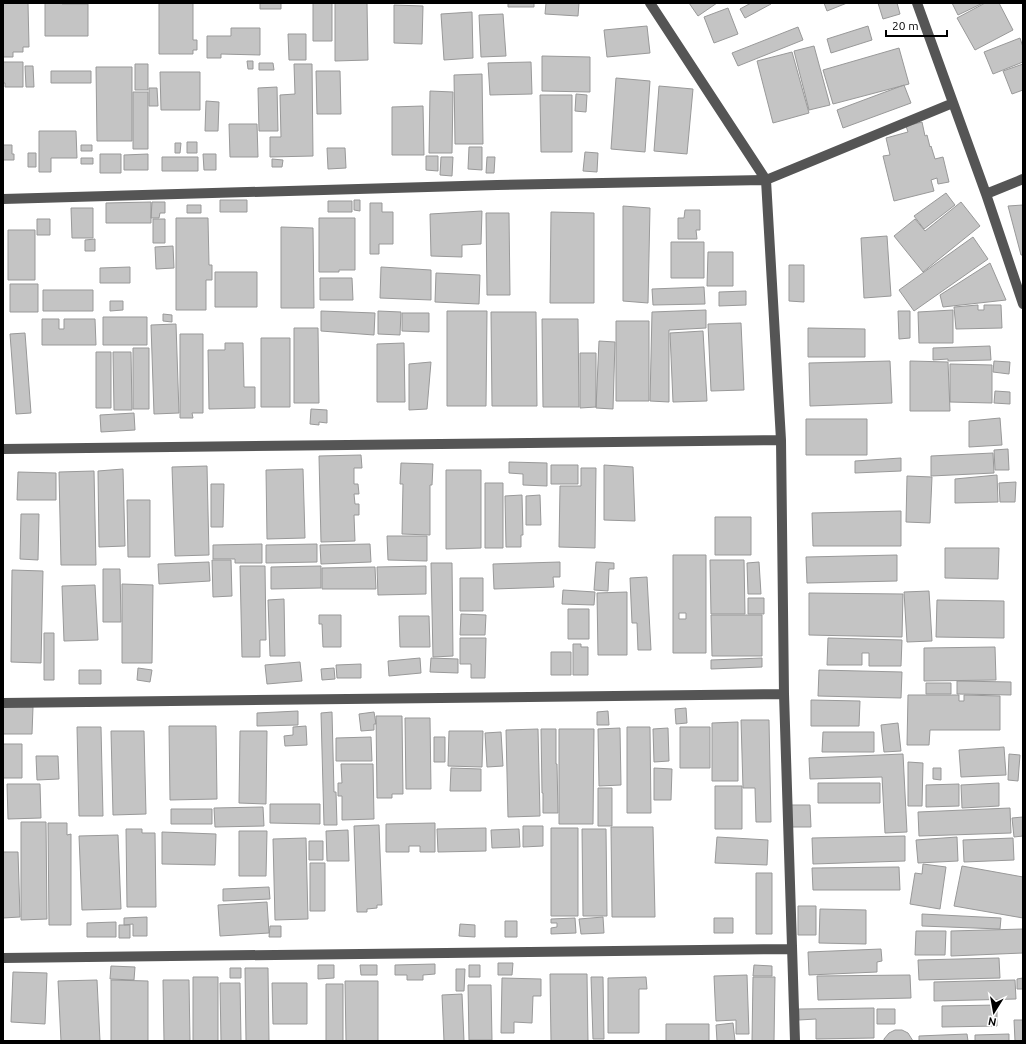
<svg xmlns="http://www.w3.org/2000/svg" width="1026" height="1044" viewBox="0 0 1026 1044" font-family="Ubuntu,sans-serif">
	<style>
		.building { fill: #c4c4c4; stroke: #999; fill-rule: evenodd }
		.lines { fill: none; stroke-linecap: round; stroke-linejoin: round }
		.minor { stroke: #555; stroke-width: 10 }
	</style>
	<rect width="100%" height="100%" fill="#fff"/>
	<path class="building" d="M3 3H28L29 47H23V52H13V57H3Z
		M45 3H62V4H88V36H45Z
		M159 3H193V40H197V50H193V54H159Z
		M260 3H281V9H260Z
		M313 3H332V41H313Z
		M335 3H367L368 60 335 61Z
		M508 3H534V7H508Z
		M546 3H579L578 16 545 14Z
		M689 3H717L698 16Z
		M751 3H770L771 4 745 18 740 9Z
		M824 3H847L827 11Z
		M878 3H897L900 14 883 19Z
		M952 3H983L958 15Z
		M985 3H999L1013 30 975 50 957 18Z
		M394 5 423 6 422 44 394 43Z
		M728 8 738 34 714 43 704 17Z
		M472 12 473 58 444 60 441 14Z
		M503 14 506 56 481 57 479 15Z
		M647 26 650 53 607 57 604 30Z
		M868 26 872 40 831 53 827 39Z
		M798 27 803 40 738 66 732 53Z
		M231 28H260V55L221 54V58H207V36H231Z
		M288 34H306V60H289Z
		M1020 38 1023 47V62L993 74 984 52Z
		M814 46 830 105 809 110 794 51Z
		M899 48 909 84 833 104 823 70Z
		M792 52 809 113 773 123 757 61Z
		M542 56 590 57V92L542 91Z
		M247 61H253V69H248Z
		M3 62H23V87H5V83H3Z
		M531 62 532 94 490 95 488 63Z
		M259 63H273L274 70H259Z
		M135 64H148V90H135Z
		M294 64H312L313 156 270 157V137H281L280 95 295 94Z
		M1023 64V90L1012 94 1003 71Z
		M25 66H33L34 87H26Z
		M96 67H132V141H97Z
		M51 71H91V83H51Z
		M316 71H340L341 114H317Z
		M160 72H200V110H161Z
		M482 74 483 144H455L454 75Z
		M616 78 650 81 645 152 611 149Z
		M904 85 911 103 843 128 837 110Z
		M659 86 693 89 687 154 654 151Z
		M277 87 278 131H259L258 88Z
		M149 88H157L158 106H149Z
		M430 91 453 92 452 153H429Z
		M133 92H148V149H133Z
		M576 94 587 95 586 112 575 111Z
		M540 95H572V152H541Z
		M206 101 219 102 218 131H205Z
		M423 106 424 155H392V107Z
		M922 122 925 136 927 135 930 147 931 146 935 159 943 157 949 182 938 184 937 178 931 180 934 191 894 201 883 156 890 155 886 138 908 132 906 126Z
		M229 124H257L258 157H230Z
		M39 131H76L77 158H51V172H39Z
		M187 142H197V153H187Z
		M175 143H181L180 153H175Z
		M3 145H12V154H14V160H3Z
		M81 145H92V151H81Z
		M469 147H482V170L468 169Z
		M327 148H345L346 168 328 169Z
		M585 152 598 153 597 172 583 171Z
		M28 153H36V167H28Z
		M100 154H121V173H100Z
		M148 154V170H124V155Z
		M203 154H216V170H204Z
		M426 156H438V171L426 170Z
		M162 157H198V171H162Z
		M441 157H453L452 176 440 175Z
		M487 157H495L494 173H486Z
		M81 158H93V164H81Z
		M272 159 283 160 282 167H272Z
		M946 193 955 205 924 229 914 216Z
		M220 200H247V212H220Z
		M354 200H360V211L354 210Z
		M328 201H352V212H328Z
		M151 202V223H106V203Z
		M152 202H165V213H160L159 218H151Z
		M961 202 980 226 923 272 894 236 915 219 925 231Z
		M370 203H382V212H393V244H379V254H370Z
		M187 205H201V213H187Z
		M1023 205V255H1021L1008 206Z
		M623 206 650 208 648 303 623 301Z
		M71 208H93V238H72Z
		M685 210H700V230H696L697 239H678V218H684Z
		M482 211 481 244 462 245V257L431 256 430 214Z
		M551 212 594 213V303H550Z
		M486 213H509L510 295H487Z
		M176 218H208L209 265H212V280H206V310H176Z
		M319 218H355V270H339V272H319Z
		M37 219H50V235H37Z
		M153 219H165V243H153Z
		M281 227 313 228 314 308H281Z
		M8 230H35V280H8Z
		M887 236 891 296 864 298 861 238Z
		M973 237 988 259 914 311 899 290Z
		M95 239V251H85V240Z
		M671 242H704V278H671Z
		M173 246 174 268 156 269 155 247Z
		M708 252H733V286H707Z
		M990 263 1006 300 943 307 940 295Z
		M789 265H804V302L789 301Z
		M130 267V283H100V268Z
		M381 267 431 270V300L380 298Z
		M215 272H257V307H215Z
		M436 273 480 275 479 304 435 302Z
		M320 278H352L353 300H320Z
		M10 284H38V312H10Z
		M704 287 705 304 653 305 652 289Z
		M43 290H93V311H43Z
		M746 291V305L719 306V292Z
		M110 301H123V310L110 311Z
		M978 305V310H984V305H1001L1002 328 956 329 954 307Z
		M706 310V328L669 330V402L650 401 652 312Z
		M953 310V343H919L918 312Z
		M321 311 375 313 374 335 321 331Z
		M378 311 401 312 400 335 378 334Z
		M447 311H487L486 406H447Z
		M898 311H910V338L899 339Z
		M491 312H536L537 406H492Z
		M402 313H429V332L402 331Z
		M163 314 172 315V322L163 321Z
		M103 317H147V345H103Z
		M42 319H59V329H64V319H95L96 345H42Z
		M542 319H578L579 407H543Z
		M616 321H649V401H616Z
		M741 323 744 390 711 391 708 324Z
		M176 324 179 413 154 414 151 325Z
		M294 328H318L319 403H294Z
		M808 328 865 329V357H808Z
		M703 331 707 401 673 402 670 333Z
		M25 333 31 413 16 414 10 334Z
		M180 334H203V413H192L193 418H180Z
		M261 338H290V407H261Z
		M599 341 615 342 613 409 596 408Z
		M225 343H243L244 387H255V408L209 409 208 350H225Z
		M404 343 405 402H377V344Z
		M990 346 991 360 948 361V359L933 360V348Z
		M133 348H149V409H133Z
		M96 352H111V408H96Z
		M113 352H131L132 410H114Z
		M580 353H596V407L580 408Z
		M890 361 892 403 810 406 809 363Z
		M910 361 948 362 950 411H910Z
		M994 361 1010 362 1009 374 993 372Z
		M431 362 427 409 409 410V364Z
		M950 364 992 365V403L950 402Z
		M995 391 1010 392V404L994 403Z
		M311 409 327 410V423L319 422V425L310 424Z
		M134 413 135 430 101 432 100 415Z
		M1000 418 1002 445 969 447V421Z
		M806 419H867V455H806Z
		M1008 449 1009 470H995L994 450Z
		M993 453 994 473 931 476V456Z
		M361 455 362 468H354V484H358L359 494H354L355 504H359V515H354L355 541 321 542 319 456Z
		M901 458V471L855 473V461Z
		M509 462 547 463V486L523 485V474L509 473Z
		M401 463 433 464 432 485H430V535L402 534 403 484H400Z
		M551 465H578V484H551Z
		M604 465 633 467 635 521 604 520Z
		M207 466 209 555 175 556 172 467Z
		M581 468H596L595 548 559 547 560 486H581Z
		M123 469 125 546 99 547 98 471Z
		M303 469 305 538 267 539 266 470Z
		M446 470H481V548L446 549Z
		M94 471 96 565H61L59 472Z
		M18 472 56 473V500H17Z
		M997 475 998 502 955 503V479Z
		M907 476 932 477 930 523 906 522Z
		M1016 482 1015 502H1000L999 483Z
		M485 483H503V548H485Z
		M211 484H224L223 527H211Z
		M522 495 523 535H521V547H506L505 496Z
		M540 495 541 525H526V496Z
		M127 500H150V557H128Z
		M901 511V546H813L812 513Z
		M21 514H39L38 560 20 559Z
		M715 517H751V555H715Z
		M387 536H427V561L388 560Z
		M262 544V563H235V559H213V545Z
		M317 544V562L266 563V545Z
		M370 544 371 562 321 564 320 545Z
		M945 548H999L998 579 945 578Z
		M673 555H706V653H673ZM679 613H686V619H679Z
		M897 555V581L807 583 806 557Z
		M212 560H231L232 596 213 597Z
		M710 560H744L745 614H711Z
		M209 562 210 581 159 584 158 564Z
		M560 562V577H553L554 587 494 589 493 564Z
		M596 562 614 563V569H609L608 591 594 590Z
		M759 562 761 594H748L747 563Z
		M431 563H452L453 656 433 657Z
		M240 566H265L266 640H260V657H242Z
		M321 566V588L271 589V567Z
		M426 566V594L378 595 377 567Z
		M375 567 376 589H322V568Z
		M103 569H120L121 622H103Z
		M12 570 43 571 41 663 11 662Z
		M647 577 651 650H638L637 623H632L630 578Z
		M460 578H483V611H460Z
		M122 584 153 585 152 663H122Z
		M95 585 98 640 64 641 62 586Z
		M563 590 595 592 594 605 562 604Z
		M929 591 932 641 907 642 904 592Z
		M627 592V655H598L597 593Z
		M809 593 903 594 902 637 809 635Z
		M748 598H764V614H748Z
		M284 599 285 656H270L268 600Z
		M937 600 1004 601V638L936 637Z
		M568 609H589V639H568Z
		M461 614 486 615 485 635H460Z
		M319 615H341V647H323L322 624H319Z
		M711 615H762V656H712Z
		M399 616H429L430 647H400Z
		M44 633H54V680H44Z
		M460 638H486L485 678H471V664H460Z
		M828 638 902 640 901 666H869V653H862V665H827Z
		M573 644H581V647H588V675H573Z
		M995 647 996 680 924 681V648Z
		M551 652H571V675H551Z
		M420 658 421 673 389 676 388 661Z
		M431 658 458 659V673L430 672Z
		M762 658V667L711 669V660Z
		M300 662 302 681 267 684 265 665Z
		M361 664V678H337L336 665Z
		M138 668 152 670 150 682 137 680Z
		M334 668 335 679 322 680 321 669Z
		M79 670H101V684H79Z
		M819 670 902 672 901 698 818 696Z
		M957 681 1011 682V695L957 694Z
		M926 683H951V694H926Z
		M908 695H959V701H964V695L1000 696V730H930L929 745H907Z
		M811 700 860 701 859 726H811Z
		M3 706 33 707 32 734H3Z
		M686 708 687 723 676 724 675 709Z
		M298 711V725L257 726V713Z
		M608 711 609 725H597V712Z
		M332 712 334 792H336L337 825H324L321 713Z
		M374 712 376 724H374V730L361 731 359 714Z
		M376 716H402L403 794H392V798H377Z
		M405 718H430L431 789H406Z
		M741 720H769L771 822H756L755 788H743Z
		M738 722V781H712V723Z
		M898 723 901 751 884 752 881 725Z
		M169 726H216L217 799 170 800Z
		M306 726 307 745 285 746 284 736 293 735V727Z
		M77 727H101L103 816H79Z
		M627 727H650L651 813H627Z
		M680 727H710V768H680Z
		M620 728 621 785 599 786 598 729Z
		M668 728 669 761 654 762 653 729Z
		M538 729 540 816 508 817 506 730Z
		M541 729H556V764H557L558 813H543V793H542Z
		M559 729H594L593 824H559Z
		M111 731H144L146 814 113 815Z
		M240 731H267L266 804 239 803Z
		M449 731H483L482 767 448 766Z
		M501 732 503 766 487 767 485 733Z
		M823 732H874V752H822Z
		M371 737 372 761H336V738Z
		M434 737H445V762H434Z
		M3 744H22V778H3Z
		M1004 747 1006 775 961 777 959 750Z
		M903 754 907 832 885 833 882 777 810 779 809 758Z
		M1009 754 1020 755 1018 781 1008 780Z
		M36 756H58L59 779 37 780Z
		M908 762 923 763 922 806H908Z
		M341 764H373L374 819 342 820V796H338V783H342Z
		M451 768 481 769V791H450Z
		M654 768 672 769 671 800H654Z
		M933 768H941V780L933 779Z
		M818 783H880V803H818Z
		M999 783V806L962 808 961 785Z
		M7 784H40L41 818 8 819Z
		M959 784V806L926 807V785Z
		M715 786H742V829H715Z
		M598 788H612V826H598Z
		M270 804H320V824L270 823Z
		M791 805H810L811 827H792Z
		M263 807 264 826 215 827 214 808Z
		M1010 808 1011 833 919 836 918 812Z
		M171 809H212V824H171Z
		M1023 817V836L1014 837 1012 818Z
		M21 822H46L47 919 21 920Z
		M48 823H67V835L71 834V925H49Z
		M435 823V852H420V846H409V852H386V824Z
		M379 825 382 905H377V908L367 909V912H357L354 826Z
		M523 826H543V846L523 847Z
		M611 827H653L655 917H612Z
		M486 828V851L438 852 437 829Z
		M551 828H578V916H551Z
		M126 829H142V833H155L156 907H127Z
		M519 829 520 847 492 848 491 830Z
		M582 829H606L607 916H583Z
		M348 830 349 861H327L326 831Z
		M239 831H267L266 876H239Z
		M162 832 216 834 215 865 162 864Z
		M118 835 121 909 82 910 79 836Z
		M905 836V861L813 864 812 838Z
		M717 837 768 840 767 865 715 863Z
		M957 837 958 861 918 863 916 840Z
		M306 838 308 919 275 920 273 839Z
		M1013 838 1014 860 964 862 963 840Z
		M309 841H323V860H309Z
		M3 852H18L20 917 3 918Z
		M310 863H325V911H310Z
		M923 864 946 867 940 909 910 904 915 873 922 874Z
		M962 866 1023 877V918L954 906Z
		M899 867 900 890H813L812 868Z
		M756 873H772V934H756Z
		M269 887 270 899 223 901V889Z
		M267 902 269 933 220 936 218 905Z
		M798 906H816V935H798Z
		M820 909 866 910V944L819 943Z
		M922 914 1001 918 1000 929 922 926Z
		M147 917V936H133V924L124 925V918Z
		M603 917 604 933 581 934 579 919Z
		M575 918 576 933 551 934V928L557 927V923H551V919Z
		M714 918H733V933H714Z
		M505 921H517V937H505Z
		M116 922V937H87V923Z
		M460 924 475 925V937L459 936Z
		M119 925H130V938H119Z
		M270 926H281V937H269Z
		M1023 929V953L951 956V931Z
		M916 931H946L945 955H915Z
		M881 949 882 961 877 962V972L809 975 808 952Z
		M999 958 1000 978 919 980 918 960Z
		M498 963H513L512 975H498Z
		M435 964V974L423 975V980H407V975H395V965Z
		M318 965H334V978L318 979Z
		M360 965H377V975H361Z
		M469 965H480V977H469Z
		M754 965 772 966V976H753Z
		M111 966 135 967 134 980 110 979Z
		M230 968H241V978H230Z
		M245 968H268L269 1041H246Z
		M456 969H465L464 991H456Z
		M13 972 47 973 45 1024 11 1022Z
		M550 974H587L588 1041H551Z
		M747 975 749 1034H736V1020L716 1021 714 976Z
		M910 975 911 998 818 1000 817 976Z
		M193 977H218V1041H193Z
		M591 977H603L604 1039H593Z
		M646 977 647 989H639V1033H608V978Z
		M753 977H775L774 1041H752Z
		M502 978 541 979V996H533L532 1023 514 1022V1033H501Z
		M1023 978V989H1017V979Z
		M97 980 100 1041H61L58 981Z
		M111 980 148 981V1041H111Z
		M163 980H189L190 1041H164Z
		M1015 980 1016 999 934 1001V982Z
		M345 981H378V1041H346Z
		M220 983H240L241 1041H221Z
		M272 983H307V1024H273Z
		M326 984H343V1041H326Z
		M468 985H491L492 1040H469Z
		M462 994 464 1041H444L442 995Z
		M997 1005V1026L942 1027V1006Z
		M874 1008V1038L816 1039V1019L799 1020V1009Z
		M877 1009H895V1024H877Z
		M1014 1020H1023V1041H1015Z
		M733 1023 735 1041H717L716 1025Z
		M666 1024H709V1041H666Z
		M895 1030H902L908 1033 913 1041H884V1039L889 1033Z
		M967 1034 968 1041H919V1036Z
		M1009 1034V1041H975V1035Z"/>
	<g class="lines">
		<path class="minor" d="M650 3 766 180 781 440 784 694 795 1041
			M917 3 986 194 1023 304
			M986 194 1023 179
			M3 199 497 185 766 180 953 103
			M3 449 781 440
			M3 703 784 694
			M3 958 792 949"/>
	</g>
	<rect width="1026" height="1044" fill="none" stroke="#000000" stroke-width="8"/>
	<g transform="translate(994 1012) rotate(191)" stroke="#ffffff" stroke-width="3" paint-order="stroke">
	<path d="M0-3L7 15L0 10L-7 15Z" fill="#000000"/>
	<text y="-6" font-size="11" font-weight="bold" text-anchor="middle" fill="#000000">N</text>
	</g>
	<path d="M886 30v6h61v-6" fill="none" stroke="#000000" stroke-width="2"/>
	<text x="892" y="30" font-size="12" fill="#000000" stroke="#ffffff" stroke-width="3" paint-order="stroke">20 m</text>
</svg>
